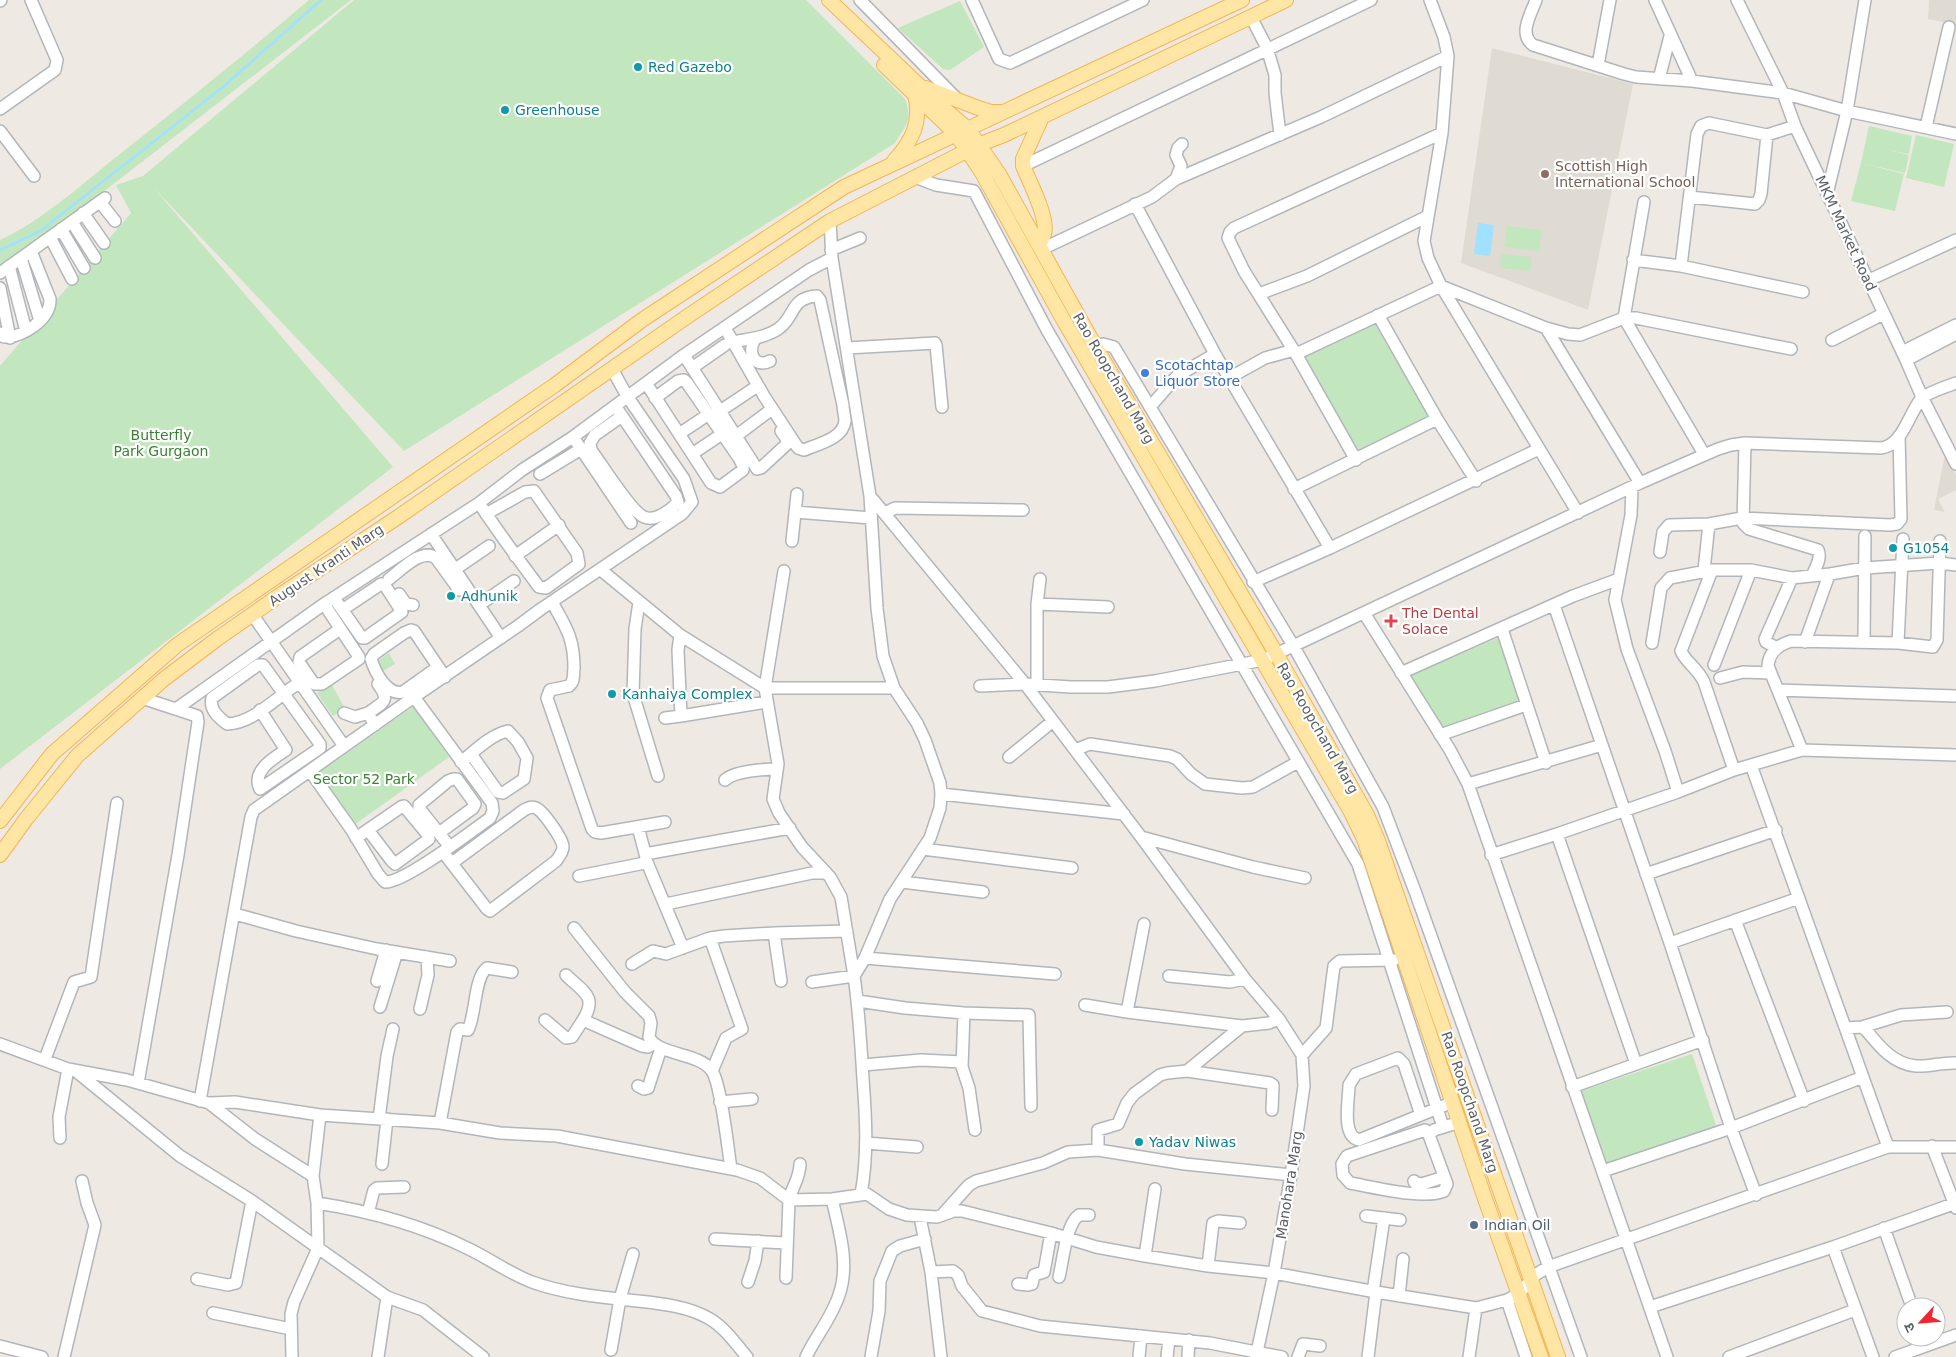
<svg xmlns="http://www.w3.org/2000/svg" width="1956" height="1357" viewBox="0 0 1956 1357" font-family="'DejaVu Sans','Noto Sans Devanagari',sans-serif">
	<style>
		.education { fill: #e0dbd2 }
		.green { fill: #c2e6bd }
		.water { fill: #a0e1ff }
		.lines { fill: none; stroke-linecap: round; stroke-linejoin: round }
		.stream { stroke: #a0e1ff; stroke-width: 2.5 }
		.minor-casing { stroke: #b2b6ba; stroke-width: 14 }
		.major-casing { stroke: #f6b452; stroke-width: 16 }
		.minor { stroke: #fff; stroke-width: 11 }
		.major { stroke: #ffe6a5; stroke-width: 14 }
		.culture-dot { fill: #0f9aa8; stroke: #fff; stroke-width: 2 }
		.education-dot { fill: #8d6e63; stroke: #fff; stroke-width: 2 }
		.shop-dot { fill: #3f7fe0; stroke: #fff; stroke-width: 2 }
		.health-dot { fill: #e0444e; stroke: #fff; stroke-width: 2 }
		.service-dot { fill: #5c6f8a; stroke: #fff; stroke-width: 2 }
		.labels { text-anchor: middle; stroke-width: 4.5; stroke-linejoin: round; paint-order: stroke }
		.culture-label { font-size: 14px; fill: #0d838f; stroke: #fff; text-anchor: start }
		.education-label { font-size: 14px; fill: #785e54; stroke: #fff; text-anchor: start }
		.street-label { font-size: 14px; fill: #5a5f63; stroke: #fff }
		.shop-label { font-size: 14px; fill: #366cbe; stroke: #fff; text-anchor: start }
		.park-label { font-size: 14px; fill: #378331; stroke: #fff }
		.health-label { font-size: 14px; fill: #be3a42; stroke: #fff; text-anchor: start }
		.service-label { font-size: 14px; fill: #4e5e75; stroke: #fff; text-anchor: start }
	</style>
	<rect width="100%" height="100%" fill="#eee9e2"/>
	<path class="education" d="M1929 0H1956V25L1928 19Z
		M1492 48 1633 84 1588 310 1461 263Z
		M1945 454 1956 475V490L1938 499 1945 512 1934 510Z"/>
	<path class="green" d="M309 0H351L45 237 0 268V240C42 221 83 183 120 154 184 103 247 53 309 0Z
		M354 0H806L905 99C913 122 906 124 895 143L404 451 153 187 393 467 0 769V366L131 213 116 185 143 176Z
		M960 1 984 47 950 70 943 69 898 28Z
		M1869 126 1912 136 1909 154 1888 150 1909 155 1905 173 1861 163Z
		M1916 135 1954 144 1944 187 1906 178Z
		M1861 163 1904 174 1895 211 1851 201Z
		M1507 226 1542 230 1539 251 1504 247Z
		M1502 254 1532 257 1530 271 1500 268Z
		M1374 323 1430 417 1356 452 1303 357Z
		M1498 638 1519 701 1443 729 1410 676Z
		M389 653 395 664 383 671 377 661Z
		M331 683 345 709 333 716 317 693Z
		M413 707 449 757 354 825 318 773Z
		M1692 1054 1717 1128 1607 1165 1581 1091Z"/>
	<path class="water" d="M1478 223 1494 225 1490 256 1474 254Z"/>
	<g class="lines">
		<path class="stream" d="M0 250 39 232 223 87 321 0"/>
		<g class="minor-casing">
			<path id="minor" d="M860 0 956 98
				M972 0 998 57 999 59 1010 63 1143 0
				M1430 0 1444 37 1448 56 1442 133 1424 241 1428 258 1441 286 1578 513
				M1536 0C1531 14 1518 34 1533 45L1624 74 1636 77 1692 81 1783 93 1847 111 1956 134
				M1655 0 1692 81
				M1737 0 1783 93 1795 126 1906 360 1922 397 1956 464
				M0 1 1 0
				M1251 17 1267 48 1275 75V93L1280 135
				M1598 65 1610 0
				M1659 79 1670 36
				M0 109 55 70 57 60 31 0
				M1926 127 1949 27
				M0 131 34 176
				M1023 166 1371 0
				M915 177 936 185 974 191 1047 330 1358 864 1443 1127
				M1176 179 1321 117 1448 56
				M1827 194 1847 111 1865 0
				M1690 197 1755 204 1759 200 1761 194 1767 135
				M100 202 115 221
				M1644 202 1624 318 1704 454
				M1135 204 1215 354 1330 548
				M83 213 104 243
				M830 221 832 258 870 496 877 608 883 656 894 688 917 723 925 740 940 783 941 794 940 808 930 838 890 899 865 958 854 976C859 1010 861 1045 863 1079 866 1118 868 1156 861 1194
				M72 222 95 258
				M61 229 84 268
				M50 237 72 279
				M1042 249 1152 197 1176 179 1181 166 1176 155 1178 148 1182 144
				M831 250 860 238
				M21 258 40 321
				M1633 260 1681 266 1803 292
				M9 266 26 331
				M1681 266 1697 134 1701 126 1709 123 1767 135 1795 126
				M0 273 105 198
				M1869 280 1956 240
				M0 288 10 338
				M1259 294 1307 276 1426 217
				M1378 315 1437 419 1476 481
				M725 328C728 333 730 337 733 342L764 396 798 448 804 450C818 444 843 439 845 421 845 416 843 410 843 405L820 300 817 296C789 298 796 317 778 329 765 338 747 339 733 342
				M1546 328 1640 483
				M0 333 4 337C22 338 51 319 50 299L31 251
				M755 339C747 352 754 369 770 361
				M1832 340 1883 314
				M1095 346 1103 344 1114 347 1294 647 1383 807 1416 894 1581 1357
				M847 348 935 343 936 345 942 407
				M1902 352 1956 325
				M1296 354 1441 286 1546 328 1568 334 1580 335 1624 318H1636L1791 349
				M684 355 757 469 761 468 787 444 786 438 781 431
				M1906 360 1956 334
				M692 368 725 345
				M1229 378 1265 358 1294 350
				M646 383 711 483 720 487 743 470V466L739 458 687 383 684 380 678 381 655 398
				M615 406 622 416 676 496 678 502C671 510 655 522 644 517 631 512 601 463 591 450L590 443 595 435 622 416
				M1150 407 1177 376 1215 354
				M720 411 753 389
				M679 434 709 414
				M736 436 768 412
				M573 437 631 523
				M1745 443 1743 523 1749 529 1818 550C1822 559 1815 568 1812 576
				M692 454 722 434
				M1356 460 1296 354 1244 271 1228 238 1230 232 1234 228 1442 133
				M540 474 581 449
				M1632 488 1631 515 1615 600 1627 649 1665 751 1678 792
				M1294 489 1437 419
				M870 496 1025 684 1141 837 1245 979 1279 1019 1302 1055 1304 1086 1291 1175 1274 1273 1256 1357
				M479 503C498 532 518 559 539 587L546 588 579 564 577 553 534 491 525 492 486 514
				M795 512 871 518
				M885 513 895 508 1023 510
				M431 534 501 638
				M792 541 797 494
				M1660 552 1663 532 1669 525 1709 524 1742 518 1890 525 1897 524 1901 519 1899 436
				M515 556 559 525
				M454 570 489 546
				M601 570 680 635 765 688H894
				M1704 570 1709 524
				M1712 570 1681 651C1686 663 1698 668 1704 682L1734 770
				M784 571 765 688 778 764 773 799 779 813 802 847 830 877 841 897 854 976 812 982
				M389 579C400 571 422 547 436 558L459 590
				M1253 582 1330 548 1539 449
				M399 594 406 604 413 605
				M334 598 362 638H365L402 612 384 584H381L342 610
				M552 602C566 627 574 638 574 668 573 675 575 681 569 686L550 690 547 698 592 829 595 832 601 833 665 822
				M639 602 635 629 633 694 658 776
				M324 604 359 657V659L322 684H314L299 662 300 657 340 629
				M1037 604 1108 607
				M479 605 514 581
				M1554 605 1670 943 1731 1128 1756 1195
				M1364 613 1450 750 1468 784 1667 1357
				M252 614 344 746
				M1502 629 1546 763
				M680 635 678 650 681 716 766 702
				M1805 642 1829 575
				M1864 642 1865 536
				M1652 643 1661 588 1670 578 1712 570H1751L1792 578 1830 574 1865 568 1939 563 1956 565
				M1898 643 1903 539
				M1777 648 1766 642 1765 639 1792 578
				M1714 665 1751 570
				M438 667 403 692C387 696 375 672 371 659L374 654 404 633 411 630 414 631 445 677
				M1401 673 1573 596 1619 579
				M1720 678 1743 672 1771 673
				M1037 684V604L1040 579
				M980 686 1025 684 1071 687H1108L1155 681 1263 660 1640 483 1718 449 1731 445 1745 443 1881 448C1903 445 1908 415 1921 399 1926 393 1948 386 1956 383
				M1778 690 1956 696
				M176 709 324 604 479 503 522 470 573 437 684 355 809 270 832 258
				M260 710 286 750C274 758 251 771 260 789L320 748V744L263 665H258L255 667 212 698C209 709 218 717 227 724 254 723 276 697 299 683
				M344 713 355 717 368 713
				M665 718 681 716
				M375 725 368 713C383 702 391 702 378 684
				M1440 735 1526 705
				M1075 750 1090 744 1170 756 1177 759 1191 774 1205 784 1242 788 1253 787 1298 762
				M1802 750 1768 666C1769 652 1778 645 1791 641L1898 643 1933 647 1937 640 1940 541
				M1009 757 1053 721
				M461 762C475 751 490 735 508 731L518 742 527 758 524 779 503 793 498 792 471 754
				M1751 765 1888 1147
				M310 771 351 829 378 874 385 882C404 883 472 831 490 818L493 811 492 803 414 697
				M725 780C734 771 765 769 777 769
				M1468 784 1602 745
				M941 794 1124 814
				M439 833 473 808 475 804 457 779H453L448 781 419 805V808L450 847
				M1557 834 1636 1064
				M1141 837 1253 867 1305 878
				M356 838 401 807 404 806 428 835 429 839 395 864 391 860 368 830
				M923 849 1072 868
				M443 852 487 909 490 911 556 861C559 857 563 852 563 847 563 839 543 811 536 808 531 806 528 808 524 810L452 863
				M645 854 790 828
				M1491 855 1557 834 1678 792 1734 770 1802 750 1956 755
				M646 860 683 948
				M1646 874 1776 830
				M579 876 645 863 646 857 638 827
				M902 882 983 892
				M666 904 812 873H826
				M235 914 296 931 377 949 450 961
				M1735 920 1804 1101
				M574 928 625 992 649 1016 651 1023 649 1037C658 1056 699 1052 712 1071 721 1084 728 1149 731 1169
				M774 933 781 981
				M710 938 742 1029 726 1038 712 1071
				M1670 943 1799 898
				M865 958 1055 974
				M632 964 653 951 666 954 710 938 724 936 774 933 847 931
				M566 975C583 992 598 996 583 1020
				M1169 976 1230 982 1245 979
				M377 981 386 950
				M858 1001 905 1008 964 1013 1029 1015 1031 1106
				M1085 1005 1127 1012 1242 1026
				M380 1007 397 952
				M420 1009 428 975 427 957
				M1127 1012 1144 924
				M964 1013 962 1067 969 1088 975 1130
				M545 1020 566 1038 572 1037 583 1020 642 1046 648 1047 653 1044
				M1862 1027 1901 1015 1947 1012
				M1846 1028 1862 1027 1866 1030C1879 1046 1893 1064 1916 1066 1929 1067 1943 1062 1956 1063
				M0 1044 68 1069 127 1080 209 1103 235 1102 320 1115 440 1123 500 1133 557 1136 737 1170 760 1178 789 1200 832 1199 867 1194 889 1209 907 1215 937 1217 954 1211H962L1051 1233 1096 1247 1145 1256 1208 1266 1274 1273 1376 1292 1476 1308 1507 1300 1519 1294 1535 1275 1548 1267 1888 1147H1956
				M1302 1055 1326 1028 1334 966 1340 961 1394 960
				M45 1059 74 982 91 977 117 803
				M863 1065 921 1060 962 1062
				M1187 1071 1242 1026 1269 1023 1279 1019
				M77 1072 180 1156 252 1201 387 1297 423 1310 483 1357
				M138 1083 178 855 198 722 197 716 142 698
				M638 1086 644 1089 648 1088 661 1048
				M1572 1087 1703 1040
				M200 1101 251 817 254 810 414 697 518 626 541 609 682 514 692 502 684 479 627 396 612 369
				M720 1102 752 1099
				M209 1103 255 1139 313 1176
				M1421 1115 1404 1064 1398 1058 1356 1074 1349 1085C1349 1100 1341 1136 1359 1140L1453 1102
				M379 1119 387 1056 393 1029
				M440 1123 457 1032 460 1029 468 1030C476 1015 474 977 487 968L512 972
				M1429 1135 1425 1130 1347 1156 1342 1164 1343 1175 1350 1183C1373 1187 1424 1200 1444 1191L1447 1184 1429 1135 1434 1130 1460 1122
				M60 1138 59 1117 68 1069
				M866 1143 917 1147
				M1932 1146 1956 1208
				M1098 1150 1185 1164 1291 1175
				M382 1164 387 1119
				M1603 1171 1731 1128 1863 1077
				M1414 1181 1415 1183 1422 1184 1444 1177
				M317 1203C369 1211 421 1225 469 1249 490 1259 510 1274 532 1282 562 1293 598 1297 629 1300 655 1303 687 1305 710 1319 725 1328 736 1344 747 1357
				M368 1213 374 1190 377 1188 404 1187
				M943 1214 969 1185 976 1181 1043 1163 1068 1152 1098 1150V1130L1118 1124 1127 1103 1134 1094 1160 1075 1167 1073 1187 1071 1270 1083 1273 1085 1272 1110
				M1366 1216 1400 1220
				M920 1217 931 1272 941 1357
				M1884 1228 1912 1307
				M715 1239 786 1243
				M1833 1247 1873 1357
				M1145 1256 1155 1189
				M1208 1266 1213 1223 1218 1221 1240 1223
				M931 1272 953 1271 958 1275 962 1286 982 1311 1040 1326 1210 1343 1282 1357
				M1059 1277C1063 1261 1066 1224 1079 1215H1089
				M786 1278 789 1200C792 1187 800 1178 800 1164
				M197 1279 228 1285 236 1283 252 1201
				M748 1282 755 1261 758 1241
				M1018 1284 1028 1285 1032 1284 1034 1275 1044 1272 1051 1233
				M1373 1292 1384 1218
				M1399 1296 1403 1259
				M1507 1300 1526 1357
				M1650 1307 1833 1247 1956 1203
				M213 1313 291 1329
				M0 1346 42 1357
				M611 1350 620 1299 633 1254
				M64 1357 95 1225 87 1203 82 1181
				M292 1357 291 1314 294 1302 318 1248 317 1203 313 1176 320 1115
				M378 1357 387 1297
				M806 1357C816 1336 832 1317 839 1295 850 1264 839 1230 832 1199
				M871 1357 879 1311 880 1281 892 1251 900 1246 925 1239
				M1139 1357 1141 1336
				M1167 1357 1169 1339
				M1188 1357 1189 1340
				M1298 1357 1303 1344 1320 1346
				M1368 1357 1376 1292
				M1469 1357 1476 1308
				M1729 1357 1855 1310
				M1895 1357 1956 1335"/>
		</g>
		<g class="major-casing">
			<path id="major" d="M829 0 941 106 968 129 999 174 1095 346 1277 655 1367 815 1377 838 1558 1357
				M884 65 956 134 981 171 1064 321 1351 812 1364 839 1483 1193 1541 1357
				M926 88 981 109 991 112H1002
				M894 161C912 141 922 122 915 95
				M1039 244C1041 241 1043 237 1044 234 1049 218 1029 181 1023 166V159L1042 117
				M0 821 52 754 177 645 555 385 642 320 844 187 1242 0
				M0 855 26 819 77 756 164 679 217 639 277 597 398 517 688 316 830 221 978 145 1004 135 1286 0"/>
		</g>
		<use href="#minor" class="minor"/>
		<use href="#major" class="major"/>
	</g>
	<g class="culture-dot">
		<circle cx="638" cy="67" r="5"/>
		<circle cx="505" cy="110" r="5"/>
		<circle cx="1893" cy="548" r="5"/>
		<circle cx="451" cy="596" r="5"/>
		<circle cx="612" cy="694" r="5"/>
		<circle cx="1139" cy="1142" r="5"/>
	</g>
	<circle class="education-dot" cx="1545" cy="174" r="5"/>
	<circle class="shop-dot" cx="1145" cy="373" r="5"/>
	<path class="health-dot" d="M1388.5 613.5h5v5h5v5h-5v5h-5v-5h-5v-5h5z"/>
	<circle class="service-dot" cx="1474" cy="1225" r="5"/>
	<g class="labels">
		<g class="culture-label">
			<text x="648" y="72">Red Gazebo</text>
			<text x="515" y="115">Greenhouse</text>
			<text x="1903" y="553">G1054</text>
			<text x="461" y="601">Adhunik</text>
			<text x="622" y="699">Kanhaiya Complex</text>
			<text x="1149" y="1147">Yadav Niwas</text>
		</g>
		<g class="education-label">
			<text x="1555" y="171">Scottish High<tspan x="1555" dy="16">International School</tspan></text>
		</g>
		<g class="street-label">
			<text transform="translate(1846 233) rotate(65)" y="5">MKM Market Road</text>
			<text transform="translate(1114 378) rotate(60)" y="5">Rao Roopchand Marg</text>
			<text transform="translate(326 565) rotate(-34)" y="5">August Kranti Marg</text>
			<text transform="translate(1318 728) rotate(60)" y="5">Rao Roopchand Marg</text>
			<text transform="translate(1470 1102) rotate(71)" y="5">Rao Roopchand Marg</text>
			<text transform="translate(1289 1185) rotate(-81)" y="5">Manohara Marg</text>
		</g>
		<g class="shop-label">
			<text x="1155" y="370">Scotachtap<tspan x="1155" dy="16">Liquor Store</tspan></text>
		</g>
		<g class="park-label">
			<text x="161" y="440">Butterfly<tspan x="161" dy="16">Park Gurgaon</tspan></text>
			<text x="364" y="784">Sector 52 Park</text>
		</g>
		<g class="health-label">
			<text x="1402" y="618">The Dental<tspan x="1402" dy="16">Solace</tspan></text>
		</g>
		<g class="service-label">
			<text x="1484" y="1230">Indian Oil</text>
		</g>
	</g>
	<g transform="translate(1921 1322) rotate(244)"><circle r="24" fill="#ffffff" stroke="#bdbfc1"/>
	<path d="M0-4L9 19L0 12L-9 19Z" fill="#ef272f"/>
	<text y="-8" font-size="14" font-weight="bold" text-anchor="middle" fill="#5a5f63">उ</text>
	</g>
</svg>
